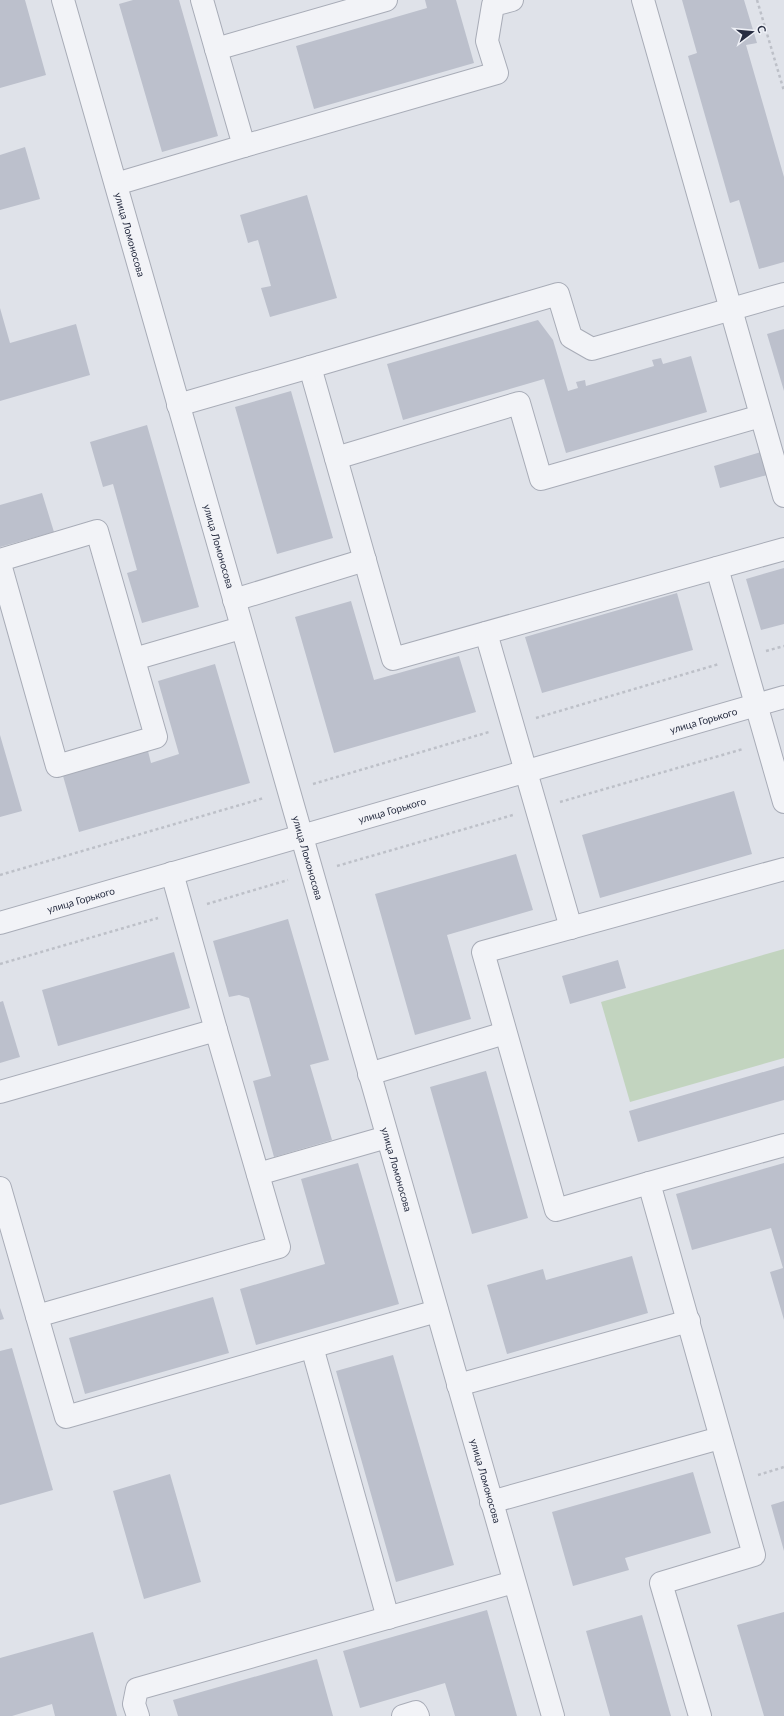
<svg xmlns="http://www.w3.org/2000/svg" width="784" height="1716" viewBox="0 0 784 1716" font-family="Lato,sans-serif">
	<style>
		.green { fill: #c2d4bf }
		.building { fill: #bcc0cc }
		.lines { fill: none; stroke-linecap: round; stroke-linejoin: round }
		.minor-casing { stroke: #a8acb7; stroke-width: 24 }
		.path { stroke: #bdc0c8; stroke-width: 2.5; stroke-dasharray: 3 3; stroke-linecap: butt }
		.minor { stroke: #f2f3f7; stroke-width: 22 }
		.labels { text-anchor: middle; stroke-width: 4; stroke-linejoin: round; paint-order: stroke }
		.street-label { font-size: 10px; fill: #272d41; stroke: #eff1f7 }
	</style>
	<rect width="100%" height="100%" fill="#dfe2e9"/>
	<path class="green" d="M784 949V1058L630 1102 601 1002Z"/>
	<path class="building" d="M0 0H25L46 75 0 88Z
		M133 0H179L218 136 162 152 119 4Z
		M425 0H456L474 63 314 109 296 46 427 8Z
		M682 0H744L757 43 746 45 784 177V262L759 269 739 200 730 203 688 56 697 53Z
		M25 147 40 199 0 210V155Z
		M307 195 337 298 270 317 261 288 271 286 258 240 248 243 240 215Z
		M0 308 10 343 76 324 90 375 0 401Z
		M538 320 553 340 568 391 578 388 576 382 585 380 586 386 654 366 652 360 661 358 663 364 691 356 707 412 566 453 544 379 403 420 387 364Z
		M784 329V391L767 334Z
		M291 391 333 538 277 554 235 407Z
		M147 425 199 607 142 623 127 573 137 570 113 484 103 487 90 442Z
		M761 452 767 475 720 488 714 466Z
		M42 493 54 532 0 547V505Z
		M784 568V624L761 630 746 579Z
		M677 593 693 650 542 693 525 637Z
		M351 601 374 680 459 656 476 712 334 753 295 617Z
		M215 664 250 783 79 832 63 776 148 751 151 763 179 754 158 681Z
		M0 735 22 811 0 817Z
		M734 791 752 854 600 898 582 835Z
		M516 854 533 910 447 935 471 1019 415 1035 375 894Z
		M288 919 329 1060 310 1065 332 1140 274 1157 253 1081 271 1076 249 998 239 995 229 997 213 941Z
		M174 952 190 1008 58 1046 42 990Z
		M618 960 626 988 570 1004 562 976Z
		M3 1001 20 1057 0 1063V1002Z
		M784 1066V1100L638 1142 629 1111Z
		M486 1071 528 1218 472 1234 430 1087Z
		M358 1163 399 1304 256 1345 240 1289 325 1264 301 1179Z
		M784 1163V1320L770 1272 783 1268 771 1228 692 1250 676 1194Z
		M632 1256 648 1313 507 1354 487 1285 543 1269 546 1280Z
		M213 1297 229 1353 85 1394 69 1338Z
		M0 1308 4 1319 0 1320Z
		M12 1348 53 1490 0 1505V1351Z
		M393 1355 454 1565 396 1582 336 1371Z
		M693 1472 711 1533 625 1558 629 1570 573 1586 552 1512Z
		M170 1474 201 1582 144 1599 113 1491Z
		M784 1501V1551L771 1505Z
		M487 1610 517 1716H455L445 1683 360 1708 343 1651Z
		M784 1612V1716H764L737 1625Z
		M642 1615 671 1716H610L586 1631Z
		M93 1632 117 1716H55L52 1704 12 1716H0V1658Z
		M317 1659 333 1716H178L173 1700Z"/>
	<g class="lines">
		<g class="minor-casing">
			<g id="minor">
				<path id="s1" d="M63 0 553 1716"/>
				<path d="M202 0 216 49"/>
				<path d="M643 0 784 496"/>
				<path d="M244 146 497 73 487 41 493 5 512 0"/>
				<path d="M116 184 244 146 216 49 386 0"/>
				<path d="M784 294 592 349 571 337 558 294 310 367 393 659 784 549"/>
				<path d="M178 405 310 367"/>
				<path d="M336 458 519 403 541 479 761 416"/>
				<path d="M0 560 97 531 156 737 57 766 0 564"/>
				<path d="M717 568 784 802"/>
				<path d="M234 600 365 560"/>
				<path d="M486 633 571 928"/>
				<path d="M134 659 241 628"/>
				<path d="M172 873 216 1030"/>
				<path id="s2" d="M0 923 784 697"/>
				<path d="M369 1074 505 1033"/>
				<path d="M0 1092 216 1030 279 1247 37 1316"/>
				<path d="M258 1174 387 1137"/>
				<path d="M649 1183 556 1210 483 952 784 869"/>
				<path d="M0 1188 66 1417 437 1311"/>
				<path d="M312 1347 388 1618"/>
				<path d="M458 1385 689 1321"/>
				<path d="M491 1502 720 1438"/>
				<path d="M138 1716 134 1704 137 1689 514 1582"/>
				<path d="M403 1716 416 1712 418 1716"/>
				<path d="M700 1716 661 1583 754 1555 649 1183 784 1145"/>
			</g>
		</g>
		<path class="path" d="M757 0 784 91
			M766 651 784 646
			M536 718 719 664
			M313 784 489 732
			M560 802 743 749
			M337 866 513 815
			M0 875 264 798
			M207 904 288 880
			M0 964 158 918
			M758 1475 784 1467"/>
		<use href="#minor" class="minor"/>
	</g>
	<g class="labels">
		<g class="street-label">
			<text dy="4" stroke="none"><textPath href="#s1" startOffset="244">улица Ломоносова</textPath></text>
			<text dy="4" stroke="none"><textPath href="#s1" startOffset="568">улица Ломоносова</textPath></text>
			<text dy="4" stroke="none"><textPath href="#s2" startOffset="732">улица Горького</textPath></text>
			<text dy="4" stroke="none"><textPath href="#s2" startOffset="408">улица Горького</textPath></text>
			<text dy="4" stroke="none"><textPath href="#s1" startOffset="892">улица Ломоносова</textPath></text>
			<text dy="4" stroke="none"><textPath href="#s2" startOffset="84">улица Горького</textPath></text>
			<text dy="4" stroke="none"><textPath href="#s1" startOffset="1216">улица Ломоносова</textPath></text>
			<text dy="4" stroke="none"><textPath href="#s1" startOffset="1540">улица Ломоносова</textPath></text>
		</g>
	</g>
	<g transform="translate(752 32) rotate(74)" stroke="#eff1f7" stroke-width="3" paint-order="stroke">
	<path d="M0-3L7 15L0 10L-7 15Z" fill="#272d41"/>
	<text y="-6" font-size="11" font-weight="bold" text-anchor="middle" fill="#272d41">С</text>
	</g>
</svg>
